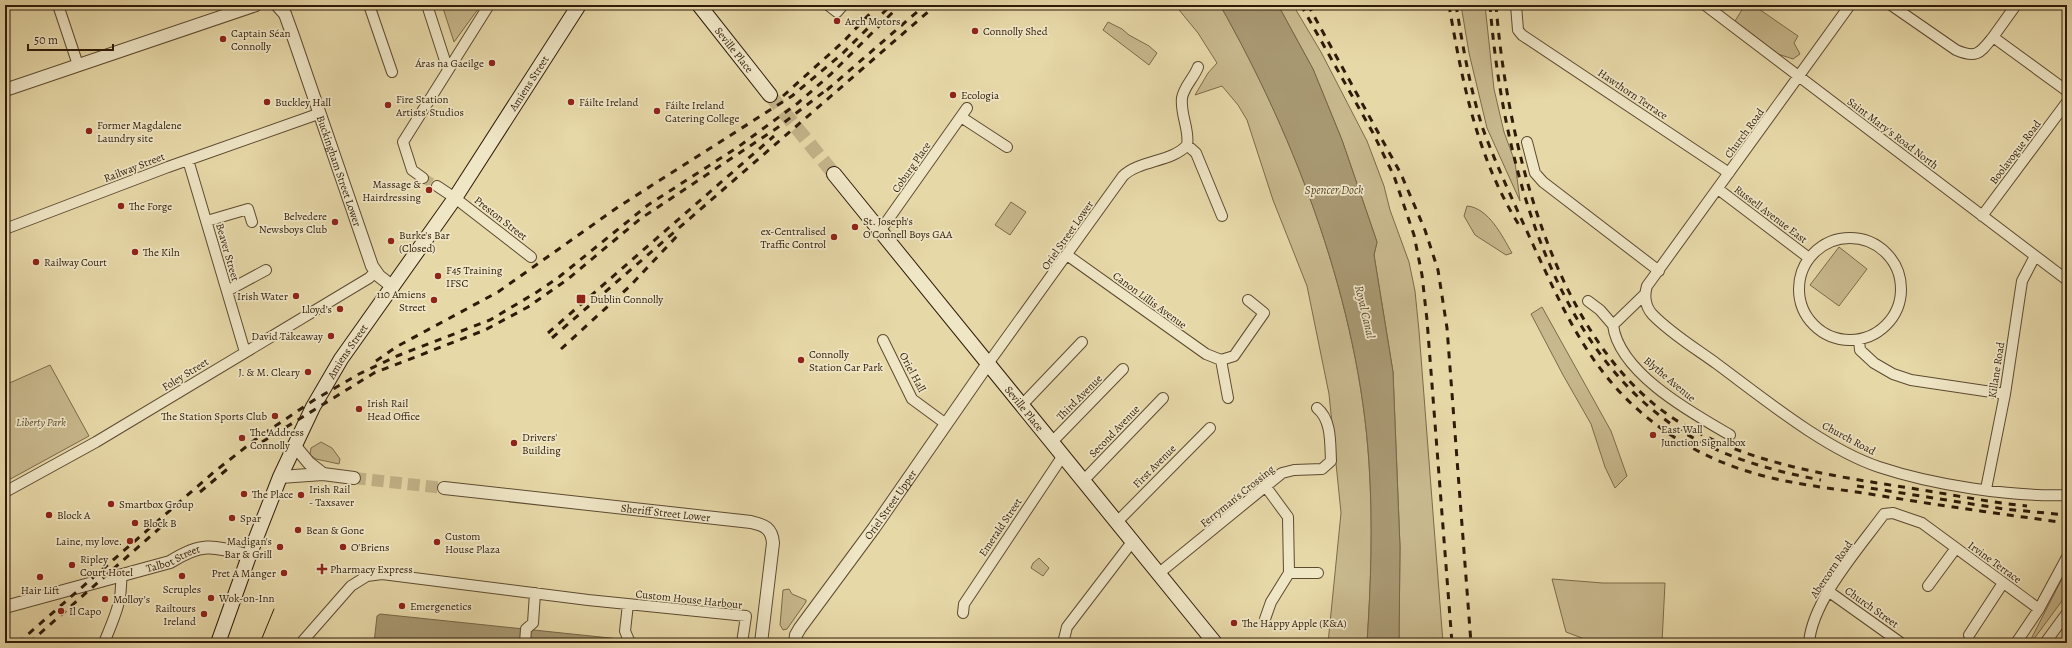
<svg xmlns="http://www.w3.org/2000/svg" width="2072" height="648" viewBox="0 0 2072 648" font-family="Alegreya,serif">
	<style>
		.green { fill: #c8b88d; stroke: #7c6a4a }
		.water { fill: #a89872; stroke: #786648 }
		.lines { fill: none; stroke-linecap: round; stroke-linejoin: round }
		.minor-tunnel { stroke: #c2b288; stroke-width: 10; stroke-dasharray: 10 5; stroke-linecap: butt }
		.tertiary-tunnel { stroke: #c2b288; stroke-width: 12; stroke-dasharray: 12 6; stroke-linecap: butt }
		.secondary-tunnel { stroke: #c2b288; stroke-width: 14; stroke-dasharray: 14 7; stroke-linecap: butt }
		.minor-casing { stroke: #5d4a30; stroke-width: 12 }
		.tertiary-casing { stroke: #5d4a30; stroke-width: 14 }
		.secondary-casing { stroke: #2f1b08; stroke-width: 16 }
		.minor { stroke: #efe6c6; stroke-width: 10 }
		.tertiary { stroke: #efe6c6; stroke-width: 12 }
		.secondary { stroke: #efe6c6; stroke-width: 14 }
		.tram { stroke: #2f1b08; stroke-width: 1 }
		.rail { stroke: #2f1b08; stroke-width: 3; stroke-dasharray: 7 7; stroke-linecap: butt }
		.poi-dot { fill: #8f2418; stroke: #efe6c6; stroke-width: 1.5 }
		.labels { text-anchor: middle; stroke-width: 3.5; stroke-linejoin: round; paint-order: stroke }
		.poi-label { font-size: 11px; fill: #2f1b08; stroke: #efe6c6; text-anchor: start }
		.street-label { font-size: 11px; fill: #2f1b08; stroke: #efe6c6 }
		.park-label { font-size: 11px; font-style: italic; fill: #5d4a30; stroke: #efe6c6 }
		.water-label { font-size: 12px; font-style: italic; fill: #59472d; stroke: #efe6c6 }
	</style>
	<rect width="100%" height="100%" fill="#e7d8a8"/>
	<filter id="stains"><feTurbulence type="fractalNoise" baseFrequency=".005" numOctaves="4"/><feColorMatrix values="0 0 0 0 .2 0 0 0 0 .09 0 0 0 0 .02 0 0 0 .5 -.17"/></filter>
	<radialGradient id="worn" r=".72"><stop offset=".6" stop-color="#630" stop-opacity="0"/><stop offset="1" stop-color="#630" stop-opacity=".3"/></radialGradient>
	<path class="green" d="M442 5H481L454 42Z
		M1175 5H1220C1297 140 1359 306 1369 463 1373 523 1371 583 1367 643H1328L1341 513 1329 394 1307 286 1273 200 1247 120 1238 105 1222 86 1195 95 1208 73 1217 63 1198 33Z
		M1278 5H1293L1321 52 1367 141 1384 186 1390 210 1409 262 1415 291 1419 331 1443 643H1399L1400 547 1393 372 1374 255 1377 242 1342 140 1313 69Z
		M1461 5H1485L1494 89 1504 132 1515 162 1520 201 1487 128 1469 53Z
		M1745 5H1753L1798 36 1794 43 1800 54 1793 59 1778 54 1735 21Z
		M1108 22 1122 29 1129 35 1149 46 1157 53 1149 65 1103 30Z
		M1011 202 1026 212 1010 235 995 225Z
		M1467 206C1489 208 1502 236 1512 253L1506 255 1475 235 1464 216Z
		M1839 247 1867 269 1839 306 1810 285Z
		M1542 307 1611 431 1627 476 1615 488 1605 467 1591 424 1563 375 1531 314Z
		M50 365 89 436 5 482V385Z
		M321 442 332 448 340 459 339 464 316 459 310 455 311 448Z
		M1039 558 1049 568 1043 576 1031 568 1033 563Z
		M2067 569V594L2031 643H2029Z
		M1552 579 1603 583H1665L1662 643H1595L1566 632Z
		M789 589 792 594 806 600V602L787 629 783 630 780 625 783 590Z"/>
	<path class="water" d="M1220 5H1278L1313 69 1342 140 1377 242 1374 255 1393 372 1400 547 1399 643H1367C1371 583 1373 523 1369 463 1359 305 1297 141 1220 5Z
		M380 614 658 643H374L377 616Z"/>
	<g class="lines">
		<path class="minor-tunnel" d="M423 178 437 186"/>
		<path class="tertiary-tunnel" d="M354 478 444 488"/>
		<path class="secondary-tunnel" d="M770 95 834 174"/>
		<g class="minor-casing">
			<path id="minor" d="M58 5 78 65
				M369 5 392 72
				M427 5 448 70
				M828 5 837 12 843 5
				M1516 5 1518 30 1522 35 1729 173
				M1705 5 2067 280
				M1850 5 1647 286C1644 295 1645 306 1652 314 1670 333 1695 348 1717 364 1763 398 1825 449 1879 467 1933 485 2011 497 2067 495
				M1891 5 1956 50C1977 59 1980 53 1993 37L2067 91
				M1993 37 2016 5
				M1198 67C1194 78 1184 86 1182 98 1180 114 1190 131 1187 145L1196 153 1222 216
				M961 117 1007 147
				M1527 142 1535 173 1543 182 1659 271
				M188 160 245 352
				M423 178 412 170 403 142 489 5
				M437 186 455 198 531 257
				M1718 189 1809 258
				M1982 216 2067 102
				M207 221 248 209 252 222
				M5 229 168 167 318 114
				M880 231 967 108
				M1799 289a51 51 0 1 1 102 0a51 51 0 1 1-102 0Z
				M1067 255 1206 354 1221 360 1228 398
				M227 291 266 270
				M1588 301 1600 310 1613 325
				M1613 325C1619 373 1692 413 1730 435
				M1613 325 1644 295
				M883 340 912 399 946 424
				M1859 340 1860 350 1874 363 1893 374 1911 380 2005 394
				M1221 360 1234 356 1264 313 1248 300
				M987 365 1123 176C1139 160 1173 162 1187 145
				M1021 406 1082 342
				M1051 443 1123 369
				M1083 481 1163 398
				M1986 489 2005 394 2022 281 2035 256
				M5 492 96 442 369 278 375 272
				M1117 522 1210 428
				M1289 573H1318
				M1158 574 1282 473 1294 470 1322 469 1331 461C1330 444 1332 420 1317 408
				M1928 586 1956 548
				M1828 591 1901 643
				M628 604 625 631 630 643
				M963 613 964 604 1062 457
				M1265 619 1271 602 1289 573 1288 517 1266 487
				M1969 635 2003 583
				M104 643C113 620 123 601 121 576
				M301 643 351 586 367 576 382 574 588 600 746 616 742 643
				M525 643 526 629 533 623 535 593
				M1063 643 1067 627 1132 542
				M1809 643C1812 601 1859 548 1884 514L1893 513 1922 523 2039 609
				M2016 643 2039 609 2067 557
				M2045 643 2067 613"/>
		</g>
		<g class="tertiary-casing">
			<g id="tertiary">
				<path id="s1" d="M277 5 285 14 293 36 372 266 379 276 393 287"/>
				<path d="M5 90 256 5"/>
				<path d="M294 445 309 463 323 474"/>
				<path d="M280 477 323 474 354 478"/>
				<path id="s2" d="M444 488 751 522C764 525 772 528 773 543L761 643"/>
				<path id="s3" d="M5 607 170 562C203 541 214 546 249 556"/>
				<path id="s4" d="M795 643 796 635 800 628 874 528 987 365"/>
			</g>
		</g>
		<g class="secondary-casing">
			<g id="secondary">
				<path id="s5" d="M699 5 770 95"/>
				<path id="s6" d="M834 174 1215 643"/>
				<path id="s7" d="M218 643 249 556 280 477 313 407 341 359 455 198 579 5"/>
			</g>
		</g>
		<use href="#minor" class="minor"/>
		<use href="#tertiary" class="tertiary"/>
		<use href="#secondary" class="secondary"/>
		<path class="tram" d="M260 643 274 609"/>
		<path class="rail" d="M1301 5 1373 133 1394 176 1414 235 1422 275 1427 320 1452 643
			M1308 5 1401 174 1425 230 1438 270 1447 328 1471 643
			M1449 5C1462 81 1477 158 1519 225
			M1456 5C1463 47 1470 89 1483 129 1498 170 1517 209 1535 249 1557 296 1577 342 1611 382 1646 424 1698 457 1750 472 1788 484 1830 488 1870 494 1936 505 2001 514 2067 523
			M1490 5C1501 145 1545 330 1663 418 1708 453 1766 470 1821 480
			M1496 5C1507 142 1555 350 1684 425 1752 464 1827 475 1903 487 1944 493 1986 502 2027 506
			M827 90 925 5
			M783 96 844 41 878 5
			M548 333 774 136
			M552 338 936 5
			M561 349 630 286 678 235
			M376 361 396 347 498 292 618 207 792 96 843 53 891 5
			M262 442 374 373 485 330 528 307 568 279 640 219 777 128 830 87
			M1857 486 2004 509 2067 515
			M200 492 231 466
			M18 643 214 472 256 439 314 400 359 374 397 356 490 320 537 292 559 277 648 205 738 147 798 103 831 74 900 5
			M29 643 161 527"/>
	</g>
	<g class="poi-dot">
		<circle cx="837" cy="21" r="4"/>
		<circle cx="975" cy="31" r="4"/>
		<circle cx="223" cy="39" r="4"/>
		<circle cx="492" cy="63" r="4"/>
		<circle cx="953" cy="95" r="4"/>
		<circle cx="267" cy="102" r="4"/>
		<circle cx="571" cy="102" r="4"/>
		<circle cx="388" cy="105" r="4"/>
		<circle cx="657" cy="111" r="4"/>
		<circle cx="89" cy="131" r="4"/>
		<circle cx="429" cy="190" r="4"/>
		<circle cx="121" cy="206" r="4"/>
		<circle cx="335" cy="222" r="4"/>
		<circle cx="855" cy="227" r="4"/>
		<circle cx="834" cy="237" r="4"/>
		<circle cx="391" cy="241" r="4"/>
		<circle cx="135" cy="252" r="4"/>
		<circle cx="36" cy="262" r="4"/>
		<circle cx="438" cy="276" r="4"/>
		<circle cx="296" cy="296" r="4"/>
		<rect x="576" y="294" width="10" height="10" rx="2"/>
		<circle cx="434" cy="300" r="4"/>
		<circle cx="340" cy="309" r="4"/>
		<circle cx="331" cy="336" r="4"/>
		<circle cx="801" cy="360" r="4"/>
		<circle cx="308" cy="372" r="4"/>
		<circle cx="359" cy="409" r="4"/>
		<circle cx="275" cy="416" r="4"/>
		<circle cx="1653" cy="435" r="4"/>
		<circle cx="242" cy="438" r="4"/>
		<circle cx="514" cy="443" r="4"/>
		<circle cx="244" cy="494" r="4"/>
		<circle cx="301" cy="495" r="4"/>
		<circle cx="111" cy="504" r="4"/>
		<circle cx="49" cy="515" r="4"/>
		<circle cx="232" cy="518" r="4"/>
		<circle cx="135" cy="523" r="4"/>
		<circle cx="298" cy="530" r="4"/>
		<circle cx="130" cy="541" r="4"/>
		<circle cx="437" cy="542" r="4"/>
		<circle cx="280" cy="547" r="4"/>
		<circle cx="343" cy="547" r="4"/>
		<circle cx="72" cy="565" r="4"/>
		<path d="M320 563h4v4h4v4h-4v4h-4v-4h-4v-4h4z"/>
		<circle cx="284" cy="573" r="4"/>
		<circle cx="182" cy="576" r="4"/>
		<circle cx="40" cy="577" r="4"/>
		<circle cx="211" cy="598" r="4"/>
		<circle cx="105" cy="599" r="4"/>
		<circle cx="402" cy="606" r="4"/>
		<circle cx="61" cy="611" r="4"/>
		<circle cx="204" cy="614" r="4"/>
		<circle cx="1234" cy="623" r="4"/>
	</g>
	<g class="labels">
		<g class="poi-label">
			<text x="845" y="25">Arch Motors</text>
			<text x="983" y="35">Connolly Shed</text>
			<text x="231" y="37">Captain Séan<tspan x="231" dy="13">Connolly</tspan></text>
			<text x="484" y="67" text-anchor="end">Áras na Gaeilge</text>
			<text x="961" y="99">Ecologia</text>
			<text x="396" y="103">Fire Station<tspan x="396" dy="13">Artists' Studios</tspan></text>
			<text x="275" y="106">Buckley Hall</text>
			<text x="579" y="106">Fáilte Ireland</text>
			<text x="665" y="109">Fáilte Ireland<tspan x="665" dy="13">Catering College</tspan></text>
			<text x="97" y="129">Former Magdalene<tspan x="97" dy="13">Laundry site</tspan></text>
			<text x="421" y="188" text-anchor="end">Massage &amp;<tspan x="421" dy="13">Hairdressing</tspan></text>
			<text x="129" y="210">The Forge</text>
			<text x="327" y="220" text-anchor="end">Belvedere<tspan x="327" dy="13">Newsboys Club</tspan></text>
			<text x="863" y="225">St. Joseph's<tspan x="863" dy="13">O'Connell Boys GAA</tspan></text>
			<text x="826" y="235" text-anchor="end">ex-Centralised<tspan x="826" dy="13">Traffic Control</tspan></text>
			<text x="399" y="239">Burke's Bar<tspan x="399" dy="13">(Closed)</tspan></text>
			<text x="143" y="256">The Kiln</text>
			<text x="44" y="266">Railway Court</text>
			<text x="446" y="274">F45 Training<tspan x="446" dy="13">IFSC</tspan></text>
			<text x="426" y="298" text-anchor="end">110 Amiens<tspan x="426" dy="13">Street</tspan></text>
			<text x="288" y="300" text-anchor="end">Irish Water</text>
			<text x="590" y="303">Dublin Connolly</text>
			<text x="332" y="313" text-anchor="end">Lloyd’s</text>
			<text x="323" y="340" text-anchor="end">David Takeaway</text>
			<text x="809" y="358">Connolly<tspan x="809" dy="13">Station Car Park</tspan></text>
			<text x="300" y="376" text-anchor="end">J. &amp; M. Cleary</text>
			<text x="367" y="407">Irish Rail<tspan x="367" dy="13">Head Office</tspan></text>
			<text x="267" y="420" text-anchor="end">The Station Sports Club</text>
			<text x="1661" y="433">East Wall<tspan x="1661" dy="13">Junction Signalbox</tspan></text>
			<text x="250" y="436">The Address<tspan x="250" dy="13">Connolly</tspan></text>
			<text x="522" y="441">Drivers'<tspan x="522" dy="13">Building</tspan></text>
			<text x="309" y="493">Irish Rail<tspan x="309" dy="13">- Taxsaver</tspan></text>
			<text x="252" y="498">The Place</text>
			<text x="119" y="508">Smartbox Group</text>
			<text x="57" y="519">Block A</text>
			<text x="240" y="522">Spar</text>
			<text x="143" y="527">Block B</text>
			<text x="306" y="534">Bean &amp; Gone</text>
			<text x="445" y="540">Custom<tspan x="445" dy="13">House Plaza</tspan></text>
			<text x="122" y="545" text-anchor="end">Laine, my love.</text>
			<text x="272" y="545" text-anchor="end">Madigan's<tspan x="272" dy="13">Bar &amp; Grill</tspan></text>
			<text x="351" y="551">O'Briens</text>
			<text x="80" y="563">Ripley<tspan x="80" dy="13">Court Hotel</tspan></text>
			<text x="330" y="573">Pharmacy Express</text>
			<text x="276" y="577" text-anchor="end">Pret A Manger</text>
			<text x="182" y="593" text-anchor="middle">Scruples</text>
			<text x="40" y="594" text-anchor="middle">Hair Lift</text>
			<text x="219" y="602">Wok-on-Inn</text>
			<text x="113" y="603">Molloy’s</text>
			<text x="410" y="610">Emergenetics</text>
			<text x="196" y="612" text-anchor="end">Railtours<tspan x="196" dy="13">Ireland</tspan></text>
			<text x="69" y="615">Il Capo</text>
			<text x="1242" y="627">The Happy Apple (K&amp;A)</text>
		</g>
		<g class="street-label">
			<text dy="4" stroke="none"><textPath href="#s5" startOffset="57">Seville Place</textPath></text>
			<text dy="4" stroke="none"><textPath href="#s7" startOffset="644">Amiens Street</textPath></text>
			<text transform="translate(1633 94) rotate(34)" y="4">Hawthorn Terrace</text>
			<text transform="translate(1744 133) rotate(-54)" y="4">Church Road</text>
			<text transform="translate(1893 133) rotate(37)" y="4">Saint Mary's Road North</text>
			<text transform="translate(2015 152) rotate(-53)" y="4">Boolavogue Road</text>
			<text transform="translate(134 167) rotate(-21)" y="4">Railway Street</text>
			<text transform="translate(911 167) rotate(-55)" y="4">Coburg Place</text>
			<text dy="4" stroke="none"><textPath href="#s1" startOffset="178">Buckingham Street Lower</textPath></text>
			<text transform="translate(1771 214) rotate(37)" y="4">Russell Avenue East</text>
			<text transform="translate(501 218) rotate(38)" y="4">Preston Street</text>
			<text transform="translate(1067 235) rotate(-55)" y="4">Oriel Street Lower</text>
			<text transform="translate(228 252) rotate(74)" y="4">Beaver Street</text>
			<text transform="translate(1150 300) rotate(36)" y="4">Canon Lillis Avenue</text>
			<text dy="4" stroke="none"><textPath href="#s7" startOffset="320">Amiens Street</textPath></text>
			<text transform="translate(1996 370) rotate(-81)" y="4">Killane Road</text>
			<text transform="translate(913 372) rotate(62)" y="4">Oriel Hall</text>
			<text transform="translate(185 374) rotate(-32)" y="4">Foley Street</text>
			<text transform="translate(1670 379) rotate(40)" y="4">Blythe Avenue</text>
			<text transform="translate(1079 397) rotate(-45)" y="4">Third Avenue</text>
			<text dy="4" stroke="none"><textPath href="#s6" startOffset="302">Seville Place</textPath></text>
			<text transform="translate(1114 431) rotate(-46)" y="4">Second Avenue</text>
			<text transform="translate(1849 438) rotate(28)" y="4">Church Road</text>
			<text transform="translate(1154 466) rotate(-45)" y="4">First Avenue</text>
			<text transform="translate(1237 496) rotate(-39)" y="4">Ferryman's Crossing</text>
			<text dy="4" stroke="none"><textPath href="#s4" startOffset="169">Oriel Street Upper</textPath></text>
			<text dy="4" stroke="none"><textPath href="#s2" startOffset="223">Sheriff Street Lower</textPath></text>
			<text transform="translate(1000 527) rotate(-56)" y="4">Emerald Street</text>
			<text dy="4" stroke="none"><textPath href="#s3" startOffset="175">Talbot Street</textPath></text>
			<text transform="translate(1995 562) rotate(36)" y="4">Irvine Terrace</text>
			<text transform="translate(1831 569) rotate(-56)" y="4">Abercorn Road</text>
			<text transform="translate(689 599) rotate(6)" y="4">Custom House Harbour</text>
			<text transform="translate(1872 607) rotate(35)" y="4">Church Street</text>
		</g>
		<g class="park-label">
			<text x="41" y="426">Liberty Park</text>
		</g>
		<g class="water-label">
			<text x="1334" y="194">Spencer Dock</text>
			<text transform="translate(1365 312) rotate(77)" y="4">Royal Canal</text>
		</g>
	</g>
	<rect width="2072" height="648" fill="none" stroke="#e7d8a8" stroke-width="20"/>
	<rect x="6" y="6" width="2060" height="636" fill="none" stroke="#2f1b08" stroke-width="2"/>
	<rect x="10" y="10" width="2052" height="628" fill="none" stroke="#2f1b08"/>
	<path d="M28 44v6h85v-6" fill="none" stroke="#2f1b08" stroke-width="2"/>
	<text x="34" y="44" font-size="12" fill="#2f1b08" stroke="#efe6c6" stroke-width="3" paint-order="stroke">50 m</text>
	<rect width="100%" height="100%" filter="url(#stains)"/>
	<rect width="100%" height="100%" fill="url(#worn)"/>
</svg>
